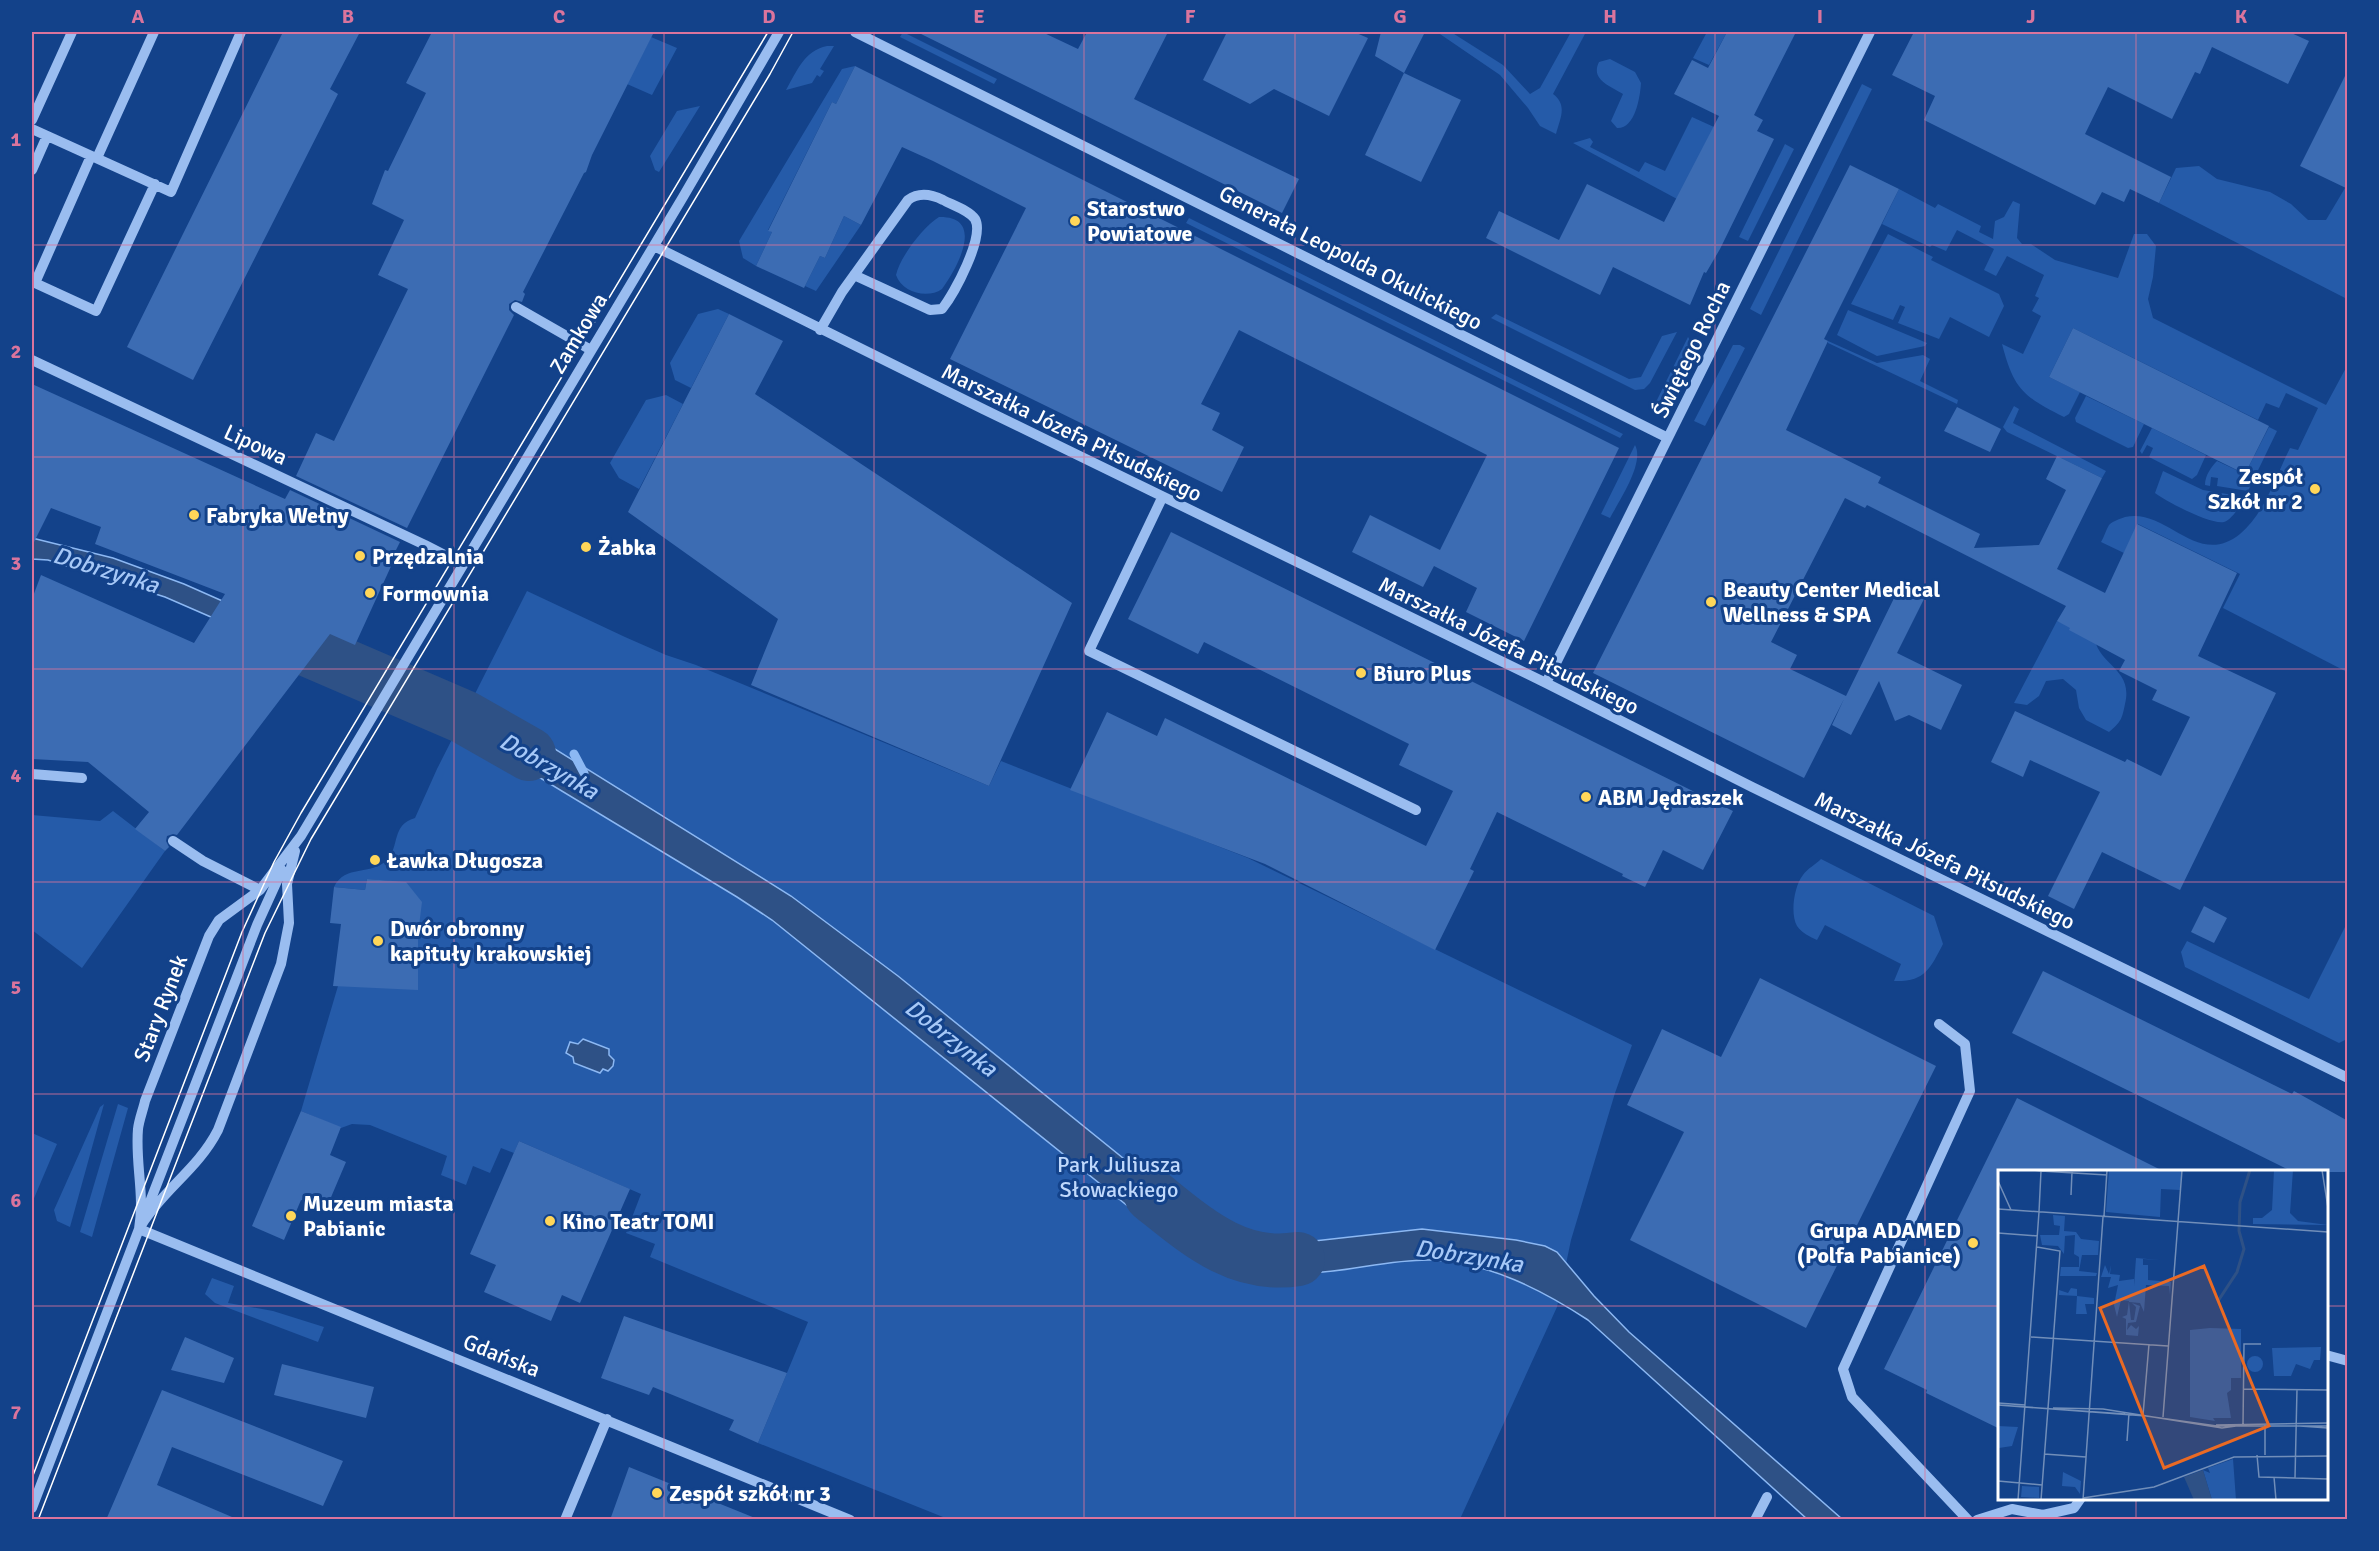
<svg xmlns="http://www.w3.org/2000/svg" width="2379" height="1551" viewBox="0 0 2379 1551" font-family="Signika,sans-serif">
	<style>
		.green { fill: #255ba9 }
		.water { fill: #2e5186; stroke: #8cb8f3; stroke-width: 1.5 }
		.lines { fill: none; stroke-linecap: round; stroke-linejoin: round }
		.stream { stroke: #8cb8f3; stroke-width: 9 }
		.river { stroke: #2e5186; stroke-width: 54 }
		.building { fill: #3c6cb3 }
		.minor { stroke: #9abdf0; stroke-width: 10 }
		.tram { stroke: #fff; stroke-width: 1.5 }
		.grid { fill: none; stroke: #da749d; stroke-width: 1.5; stroke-opacity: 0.55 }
		.poi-dot { fill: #ffd659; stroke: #13428a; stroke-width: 2 }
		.labels { text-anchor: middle; stroke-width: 6; stroke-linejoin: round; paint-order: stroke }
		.poi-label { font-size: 22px; font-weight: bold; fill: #fff; stroke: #13428a; text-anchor: start }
		.street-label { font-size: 22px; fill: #fff; stroke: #13428a }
		.park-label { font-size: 22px; fill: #c0d9fc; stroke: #13428a }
		.water-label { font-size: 24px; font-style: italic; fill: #a6c8f7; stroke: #13428a }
		.inset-river { fill: none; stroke: #2e5186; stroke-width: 3 }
		.inset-road { fill: none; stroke: #718eb9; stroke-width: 1.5 }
		.view { fill: #ea6a24; fill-opacity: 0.15; stroke: #ea6a24; stroke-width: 3 }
		.inset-edge { fill: none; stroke: #fff; stroke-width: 3 }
		.neatline { fill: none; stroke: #da749d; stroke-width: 2 }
		.grid-label { font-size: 20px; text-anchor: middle; font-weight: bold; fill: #da749d }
	</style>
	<rect width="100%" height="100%" fill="#13428a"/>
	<path class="green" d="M903 32 997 79 994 84 900 37Z
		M1437 32H1451L1503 65 1530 94 1540 88 1571 32H1586L1553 94C1568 105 1560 119 1556 134L1540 126 1528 108 1500 75Z
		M1707 32H1727L1709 65 1693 58Z
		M651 37 677 48 652 95 627 84Z
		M827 46H834L820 69 824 71 820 77 817 75 812 83 786 90C797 71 804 51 827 46Z
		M1610 59 1635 72 1641 83C1640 98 1635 129 1617 128L1611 121 1623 94C1611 86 1590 80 1599 62Z
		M855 66 836 104 832 102 768 230 772 232 756 266 743 258 739 241 842 69Z
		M1862 84 1872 89 1761 315 1750 309Z
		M700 106 659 172 655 170 650 156 677 111Z
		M1692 117 1714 127 1677 199 1573 143 1590 138 1593 142 1590 147 1639 172 1645 162 1665 171Z
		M1785 144 1794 149 1748 241 1739 237Z
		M2199 166 2217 179 2270 192 2291 204 2308 220H2326L2345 188 2347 189V299L2159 203 2176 168Z
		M1899 189 1935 208 1938 204 1981 226 1979 232 1993 239 1995 221 2004 217 2013 201 2020 204 2017 238 2022 244H2031L2055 260 2118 278 2134 234H2147L2156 246 2153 277 2148 299 2153 318 2326 405 2347 366V672L2223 608 2240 574 2138 524 2124 553 2101 542C2104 537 2106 530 2109 525 2113 521 2120 519 2125 517 2167 507 2197 569 2240 534 2265 513 2276 476 2290 448L2298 450 2318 408 2286 393 2279 408 2266 403 2258 420 2073 328 2049 377 2080 392 2069 414 2064 417C2023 396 2014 390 2002 344L2023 354 2041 316 2032 311 2039 298 2035 296 2044 275 2007 256 1996 276 1984 270 1994 249 1957 230 1946 251 1932 245 1930 247 1882 224Z
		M844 216 861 225 816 291 805 286 820 256 825 258Z
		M939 217C987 216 956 270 942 289 928 299 902 293 896 275 900 257 923 227 939 217Z
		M1189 218 1623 434 1620 438 1186 223Z
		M1888 234 1933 257 1931 260 1999 294 2004 306 1989 337 1950 317 1939 339 1898 323 1905 307 1900 305 1893 320 1851 304Z
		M718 309 729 314 691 388 675 380 670 363 698 314Z
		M1848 310 1927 343 1925 346 1877 356 1837 335Z
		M1496 314 1629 379 1641 377 1662 336 1677 332 1650 383 1644 389 1635 390 1491 318Z
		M1688 337 1695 348 1665 406 1656 402Z
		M1828 341 1877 363 1923 355 1930 359 1920 381 1958 400 1957 404 1828 343Z
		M1733 345H1740L1745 348 1705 426 1694 421Z
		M666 395 683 404 639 489 619 478 610 463 646 400Z
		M2086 396 2144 424 2133 447 2128 448 2076 422 2075 418Z
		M2014 406 2019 409 2013 423 2106 471 2102 478 2007 432 2003 427Z
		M2269 427 2277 431 2248 491 2217 486 2218 478 2211 477 2210 486 2205 485C2205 475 2212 466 2217 461L2245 474Z
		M2152 428 2206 455 2197 475 2192 479 2149 457 2153 448 2147 445 2142 454 2140 451Z
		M1635 445C1645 463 1619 501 1610 518L1601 514Z
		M2163 471 2203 490 2245 497C2241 504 2233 519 2224 522 2211 525 2165 501 2155 493Z
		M527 591 625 637 666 655 696 665 989 786 1001 761 1248 858 1632 1045 1615 1093 1571 1240 1557 1307 1460 1519H948L758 1443 808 1322 650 1257 655 1244 626 1233 641 1194 519 1141 514 1153 501 1148 490 1173 473 1166 466 1185 441 1175 447 1156 370 1125 352 1124 341 1128 301 1111 338 986 390 881 367 879 365 890 334 887C345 864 371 876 387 860 400 846 391 825 415 818L437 769Z
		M2057 621 2094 634C2096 666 2134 667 2125 704 2122 719 2121 722 2109 732L2086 720 2079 708 2076 690 2063 679 2046 681 2039 696 2027 705 2014 703Z
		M113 811 165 851 82 968 32 930V815L100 821Z
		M1821 859 1934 916 1943 944C1930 969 1925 982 1894 981L1901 964 1825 925 1817 940C1810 937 1802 933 1797 926 1790 914 1794 886 1803 875 1807 869 1816 864 1821 859Z
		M2347 923V1039L2339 1043 2185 967 2181 952 2187 941 2309 999Z
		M104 1104 70 1227 57 1221 54 1210 100 1107Z
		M118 1104 128 1108 92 1237 80 1232Z
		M32 1133 57 1144 32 1203Z
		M212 1278 234 1286 228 1303 273 1311 324 1327 318 1342 215 1303 205 1294Z"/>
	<path class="water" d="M32 538 113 558 184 584 333 650 326 667 165 597 48 560 32 559Z
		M472 700C489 706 506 726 518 726L791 896 898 976 1186 1209 1214 1228 1202 1261 1165 1236 772 920 737 897 514 762 453 739Z
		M583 1039 609 1049V1055L614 1060 613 1066 608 1071 603 1069 600 1073 574 1063 573 1057 566 1053 570 1042 578 1044Z
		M1422 1229 1516 1240 1545 1246 1557 1252 1594 1296 1629 1332 1842 1519H1807L1588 1320C1542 1290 1488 1262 1432 1260 1395 1259 1359 1269 1323 1272 1287 1276 1253 1275 1218 1268L1232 1232 1267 1241 1305 1242Z"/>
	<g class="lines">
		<path class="stream" d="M574 754 584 773"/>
		<path class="river" d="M262 630 464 717 529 754
			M1151 1195C1195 1230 1237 1269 1298 1259"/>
	</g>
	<path class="building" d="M283 32H360L330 89 338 94 193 380 127 347Z
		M432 32H654L592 155 586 172 584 173 523 292 525 294 522 302 515 300 509 304V310L514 315 407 528 296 476 316 433 334 441 408 289 378 275 404 220 372 204 385 170 388 171 426 93 406 83Z
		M917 32H1042L1078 49 1087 32H1168L1134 99 1299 179 1282 213Z
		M1227 32H1354L1368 38 1329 116 1274 89 1250 104 1203 80Z
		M1381 32H1425L1404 73 1375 56Z
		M1727 32H1796L1754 115 1763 120 1757 131 1774 139 1720 249 1706 273 1704 272 1690 305 1613 267 1600 295 1486 238 1499 211 1559 240 1587 184 1664 222 1719 116 1674 94 1692 60 1708 68Z
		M1914 32H2289L2309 41 2288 84 2212 47 2200 74 2195 72 2172 119 2108 87 2085 134 2171 177 2159 203 2130 189 2124 202 2102 192 2095 205 1924 120 1935 96 1892 75Z
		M855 66 1619 448 1524 641 1466 612 1477 588 1434 566 1423 587 1352 552 1370 515 1440 550 1487 455 1239 330 1201 404 1220 413 1212 430 1244 447 1222 492 950 359 1026 208 933 161 902 147 861 225 844 216 825 258 820 256 804 288 756 266 772 232 768 231 832 102 836 104Z
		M2348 70V189L2300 166Z
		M1404 73 1461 100 1421 182 1365 155Z
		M1850 165 1899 189 1824 339 1828 341 1786 430 1881 477 1878 483 1980 534 1974 548 2039 545 2066 490 2046 479 2057 456 2102 478 2057 569 2105 593 2137 524 2237 573 2198 656 2276 693 2180 890 2102 852 2074 909 2048 896 2100 792 2030 760 2023 777 1991 762 2015 711 2125 762 2127 759 2161 776 2190 717 2152 700 2157 690 2119 671 2125 660 2069 630 2070 628 2057 621 2066 606 1867 505 1865 508 1845 498 1771 642 1797 655 1790 669 1846 696 1900 586 1925 597 1897 653 1962 685 1941 730 1909 715 1895 721 1879 681 1851 735 1832 725 1844 699 1804 778 1593 673Z
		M729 314 783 341 755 394 1072 603 989 786 751 685 778 619 628 512Z
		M2073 328 2269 426 2245 474 2049 377Z
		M32 384 285 499 290 490 400 542 396 550 398 551 355 645 330 634 177 835 173 834 167 836 166 841 169 847 165 851 135 829 149 812 88 762 32 759V599L41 575 194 643 225 594 95 544 101 527 51 508 32 546Z
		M1957 407 2001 429 1990 452 1944 431Z
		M1171 532 1733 811 1703 870 1663 850 1645 887 1622 876 1623 874 1497 812 1470 869 1474 871 1435 950 1265 864 1070 790 1107 712 1157 736 1165 718 1426 846 1453 791 1399 765 1409 744 1204 642 1198 654 1128 619Z
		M367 879 406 882 422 902 418 934V990L333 986 341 924 330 923 334 887 365 890Z
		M2204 906 2227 918 2214 943 2191 932Z
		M2043 971 2292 1094 2294 1091 2348 1121V1172H2293L2012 1033Z
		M1760 978 1936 1066 1806 1328 1630 1240 1684 1132 1627 1105 1662 1029 1721 1057Z
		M2017 1098 2165 1172H2000V1429L1926 1393 1927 1390 1884 1369Z
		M301 1111 341 1127 330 1155 346 1162 326 1209 301 1200 284 1240 252 1226Z
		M519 1141 630 1189 580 1303 562 1295 551 1321 484 1292 496 1265 470 1254Z
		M624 1316 787 1373 758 1443 729 1430 734 1420 653 1387 649 1395 601 1378Z
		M185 1337 234 1358 224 1383 171 1370Z
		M282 1364 374 1387 366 1418 274 1395Z
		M162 1390 343 1461 323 1506 172 1447 157 1485 239 1520H106Z
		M629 1467 755 1518 754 1520H610Z"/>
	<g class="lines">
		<path class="minor" d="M855 32 1668 438
			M32 120 72 32
			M32 129 171 192 241 32
			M91 156 35 283 96 311 155 184
			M97 158 154 32
			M32 170 47 136
			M654 246 983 409 1546 683 1752 787 2348 1078
			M516 307 591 350
			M820 330 842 292 908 200C919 192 931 194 943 200 952 205 969 210 975 219 985 237 954 294 942 309L930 310 854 275
			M32 360 425 545 462 564
			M1162 498 1089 651 1416 810
			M1546 683 1870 32
			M32 774 82 778
			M173 841 203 861 260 890
			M1939 1024 1965 1044 1970 1091 1843 1369 1852 1397 1968 1520
			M146 1212 257 925 282 870
			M142 1224C165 1188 198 1169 218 1130L281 964 289 923 287 884 295 851
			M139 1229 850 1520
			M2326 1355 2348 1361
			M32 1508 139 1229C145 1194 135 1163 138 1129 139 1120 143 1110 145 1101L209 936 219 920 260 890 301 836 683 197 779 32
			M565 1520 607 1419
			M1755 1520 1767 1497
			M1977 1520 2012 1509 2043 1515 2074 1508 2081 1498"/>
		<path class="tram" d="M32 1478 242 932 274 862 301 813 768 32
			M38 1520 265 933 311 839 770 74 793 32"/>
	</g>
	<path class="grid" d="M243 32V1520M454 32V1520M664 32V1520M874 32V1520M1084 32V1520M1295 32V1520M1505 32V1520M1715 32V1520M1925 32V1520M2136 32V1172M32 245H2348M32 457H2348M32 669H2348M32 882H2348M32 1094H2348M32 1306H2000M2326 1306H2348M2136 1498V1520"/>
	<g class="poi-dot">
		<circle cx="1075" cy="221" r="6"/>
		<circle cx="2315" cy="489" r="6"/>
		<circle cx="194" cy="515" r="6"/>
		<circle cx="586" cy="547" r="6"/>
		<circle cx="360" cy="556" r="6"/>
		<circle cx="370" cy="593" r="6"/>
		<circle cx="1711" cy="602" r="6"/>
		<circle cx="1361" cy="673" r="6"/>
		<circle cx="1586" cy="797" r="6"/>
		<circle cx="375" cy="860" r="6"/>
		<circle cx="378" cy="941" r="6"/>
		<circle cx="291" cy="1216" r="6"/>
		<circle cx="550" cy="1221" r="6"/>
		<circle cx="1973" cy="1243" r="6"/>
		<circle cx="657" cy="1493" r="6"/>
	</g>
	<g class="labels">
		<g class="poi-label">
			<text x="1087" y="216">Starostwo<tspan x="1087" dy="25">Powiatowe</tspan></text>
			<text x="2303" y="484" text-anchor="end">Zespół<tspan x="2303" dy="25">Szkół nr 2</tspan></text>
			<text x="206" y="523">Fabryka Wełny</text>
			<text x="598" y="555">Żabka</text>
			<text x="372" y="564">Przędzalnia</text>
			<text x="1723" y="597">Beauty Center Medical<tspan x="1723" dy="25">Wellness &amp; SPA</tspan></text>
			<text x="382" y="601">Formownia</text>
			<text x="1373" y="681">Biuro Plus</text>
			<text x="1598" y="805">ABM Jędraszek</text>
			<text x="387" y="868">Ławka Długosza</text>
			<text x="390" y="936">Dwór obronny<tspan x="390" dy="25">kapituły krakowskiej</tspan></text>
			<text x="303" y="1211">Muzeum miasta<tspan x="303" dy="25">Pabianic</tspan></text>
			<text x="562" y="1229">Kino Teatr TOMI</text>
			<text x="1961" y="1238" text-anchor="end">Grupa ADAMED<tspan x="1961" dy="25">(Polfa Pabianice)</tspan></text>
			<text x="669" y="1501">Zespół szkół nr 3</text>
		</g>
		<g class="street-label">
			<text transform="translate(1351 257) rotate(27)" y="8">Generała Leopolda Okulickiego</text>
			<text transform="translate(578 333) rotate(-59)" y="8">Zamkowa</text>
			<text transform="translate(1691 349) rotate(-64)" y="8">Świętego Rocha</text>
			<text transform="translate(1072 432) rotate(26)" y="8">Marszałka Józefa Piłsudskiego</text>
			<text transform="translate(256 444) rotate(25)" y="8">Lipowa</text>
			<text transform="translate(1509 645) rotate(26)" y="8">Marszałka Józefa Piłsudskiego</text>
			<text transform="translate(1945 860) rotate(26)" y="8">Marszałka Józefa Piłsudskiego</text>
			<text transform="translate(160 1008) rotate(-69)" y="8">Stary Rynek</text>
			<text transform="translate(502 1355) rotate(22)" y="8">Gdańska</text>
		</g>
		<g class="park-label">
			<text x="1119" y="1172">Park Juliusza<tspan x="1119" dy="25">Słowackiego</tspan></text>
		</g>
		<g class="water-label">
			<text transform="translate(106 570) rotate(17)" y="8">Dobrzynka</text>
			<text transform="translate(549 766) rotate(30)" y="8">Dobrzynka</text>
			<text transform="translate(951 1038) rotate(38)" y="8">Dobrzynka</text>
			<text transform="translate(1469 1256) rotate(9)" y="8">Dobrzynka</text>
		</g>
	</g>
	<g transform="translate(1998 1170)">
		<rect width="330" height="330" fill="#13428a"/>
		<path d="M111 0H184L182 20 163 19 162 47 108 42ZM276 0H295L292 43 300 51 330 55 255 54V48H264L274 40ZM55 45 67 46 66 61 78 62 83 69 101 71 100 85H84L81 101 99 103 98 106H62L63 97H81V87L76 84 77 65 67 66 66 84 60 76 44 75 42 65H61L62 56 56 55ZM138 88 162 90 145 89V95H150V110L173 112 172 125 171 116 148 115 146 142 142 133 131 132 133 150H136L138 137 134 133 142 136 138 152 130 153 129 160 133 155 138 159 141 156 140 166 128 165V149L124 147 129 145 131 131 123 130 119 147 116 135 120 115 110 118 113 107H103L107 95 111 104 113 95 112 104 122 105 121 111 136 109V116ZM73 118 79 119V126L96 128V134H87L89 144H78L79 126 61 125V120L70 123ZM212 158 243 159V208H233V220L229 223 233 248H215L217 251 192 247V160ZM323 177 322 190H316L312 199 298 194 293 206H276L274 178ZM249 194a8 8 0 1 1 16 0a8 8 0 1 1-16 0ZM0 256 20 257 14 276 1 278 0 292ZM235 289 238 330H214L205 300 212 303 210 298ZM65 302 83 311 82 324 77 317 64 316ZM24 316 41 317V328L23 327Z" fill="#255ba9"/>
		<path d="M205 300 214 330H196L186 307Z" fill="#2e5186"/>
		<path class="inset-river" d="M220 131 239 102 246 79 241 61 242 32 252 0"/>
		<path class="inset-road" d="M324 0 330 38M43 1 109 5M0 11 13 40M73 25 74 2M0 39 330 62M106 46 109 0M0 63 40 66M39 77 62 81 43 330M33 167 170 176M245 219 330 220M0 233 27 235M0 235 127 244M0 235 148 246 219 256H330M55 238 105 239 224 258 245 255M145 245 151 174M165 247 184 0M218 255 330 253M245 255 246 174H263M267 255V285M302 256 330 258M129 271 131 243M46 284 88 287M259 285 261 307 330 309M276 307 278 330M297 308 299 219M0 311 44 315M85 328 156 317 236 287 330 286M20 330 41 42 43 1 35 0M85 330 105 47"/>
		<path class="view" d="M206 96 271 256 166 298 102 138Z"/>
		<rect width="330" height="330" class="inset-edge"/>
	</g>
	<rect width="2379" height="1551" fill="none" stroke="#13428a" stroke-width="66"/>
	<rect x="33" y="33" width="2313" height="1485" class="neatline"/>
	<g class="grid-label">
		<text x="138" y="23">A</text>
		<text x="348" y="23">B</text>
		<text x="559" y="23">C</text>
		<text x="769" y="23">D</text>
		<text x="979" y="23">E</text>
		<text x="1190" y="23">F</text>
		<text x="1400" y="23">G</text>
		<text x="1610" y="23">H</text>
		<text x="1820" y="23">I</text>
		<text x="2031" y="23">J</text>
		<text x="2241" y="23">K</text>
		<text x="16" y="146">1</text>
		<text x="16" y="358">2</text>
		<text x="16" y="570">3</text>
		<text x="16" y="782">4</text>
		<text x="16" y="994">5</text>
		<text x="16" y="1207">6</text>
		<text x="16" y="1419">7</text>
	</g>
</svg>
